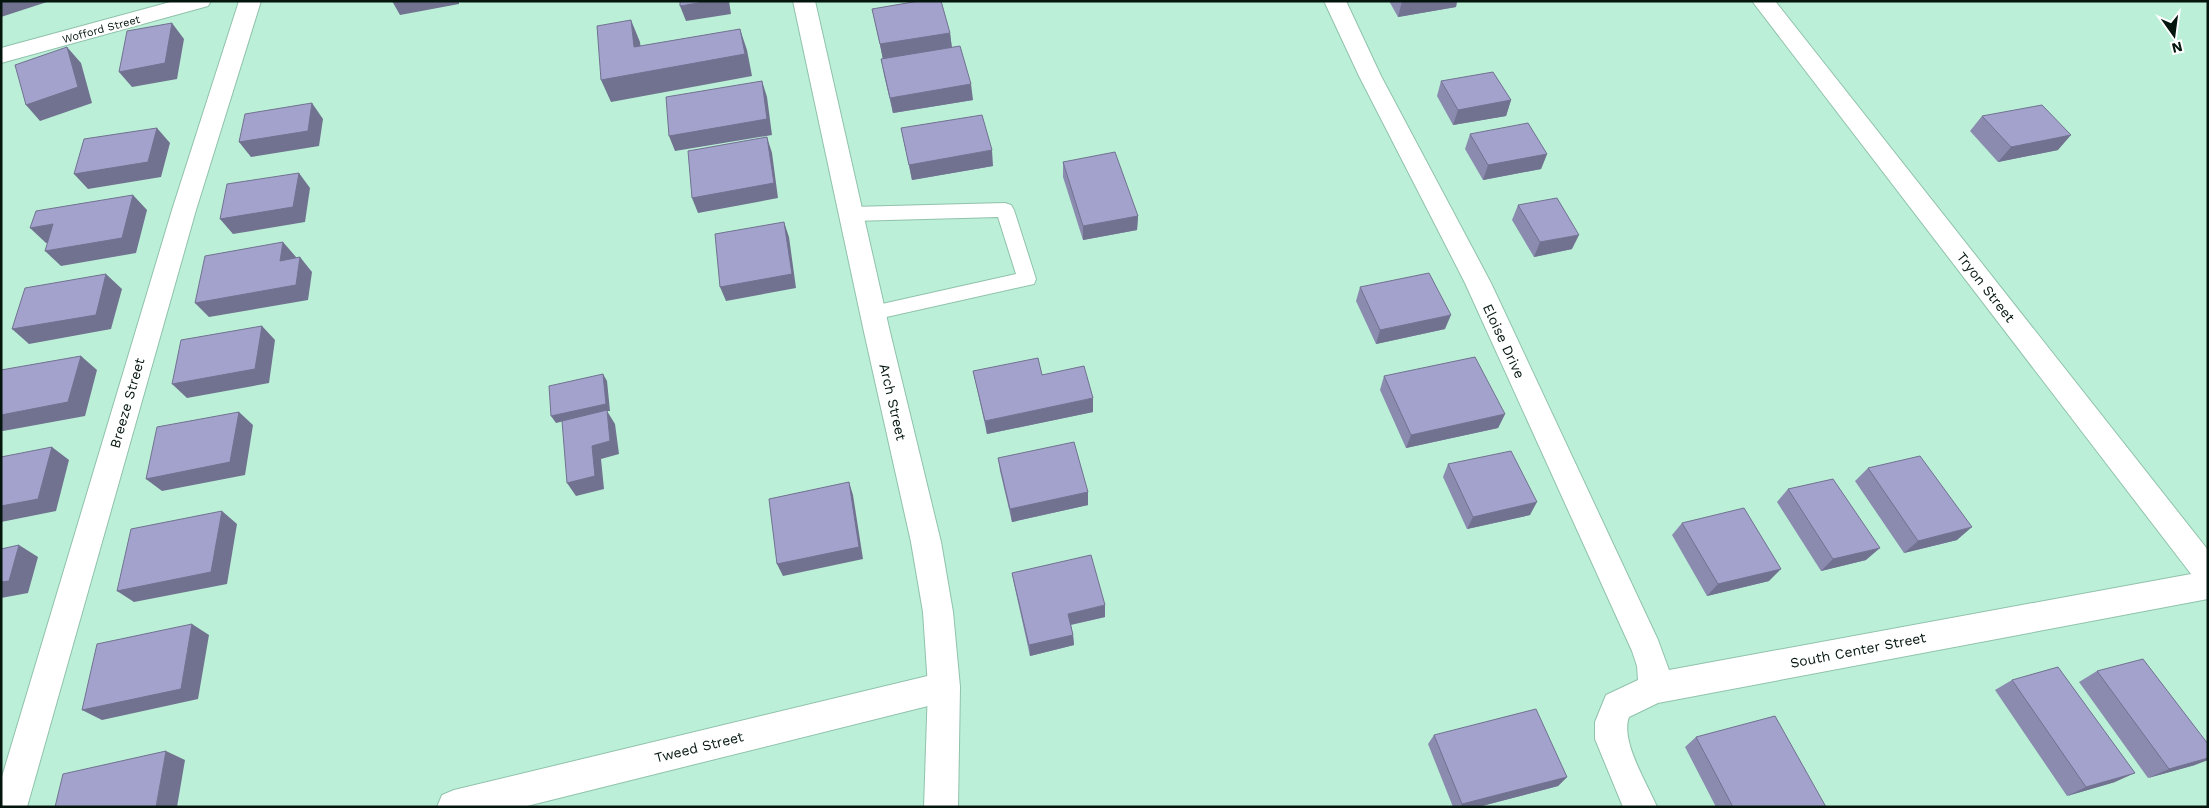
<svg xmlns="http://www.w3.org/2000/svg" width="2209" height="808" viewBox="0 0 2209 808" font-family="'Work Sans',sans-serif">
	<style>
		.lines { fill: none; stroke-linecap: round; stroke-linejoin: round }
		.service-casing { stroke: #90c2ac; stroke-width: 2 }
		.minor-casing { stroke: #90c2ac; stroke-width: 2 }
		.tertiary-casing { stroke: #90c2ac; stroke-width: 2 }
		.service { fill: #fff; fill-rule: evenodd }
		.minor { fill: #fff; fill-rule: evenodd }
		.tertiary { fill: #fff; fill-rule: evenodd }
		.wall { fill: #8b8bb0 }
		.shaded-wall { fill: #717190 }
		.building { fill: #a2a2cd; stroke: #717190 }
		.labels { text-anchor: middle; stroke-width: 4; stroke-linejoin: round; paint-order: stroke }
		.far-street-label { font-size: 11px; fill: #03150d; stroke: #fff }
		.street-label { font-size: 14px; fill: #03150d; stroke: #fff }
	</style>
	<rect width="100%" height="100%" fill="#bbefd7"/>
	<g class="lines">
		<g class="service-casing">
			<path id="service" d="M1005 203 1011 205 1014 210 1036 279 1034 284 873 320 866 318 863 313 866 308 873 306 1016 274 998 217 852 221 846 219 843 214 846 209 852 207Z"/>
		</g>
		<g class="minor-casing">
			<path id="minor" d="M239 1H261L196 210 27 807H1V780L172 210Z
				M1324 1H1346L1381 76 1491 283 1658 640 1669 670 2191 574 1752 1H1775L2208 550V599L1658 703 1629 717C1620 741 1647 783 1657 807H1623L1595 739V722L1606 695 1638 680 1637 666 1632 651 1465 283 1359 76Z
				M944 672 955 676 960 687 955 698 944 702 523 807H437L442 795 454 790Z"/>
		</g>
		<g class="tertiary-casing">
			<path id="tertiary" d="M174 1H211L208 6 1 63V48Z
				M793 1H815L890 332 941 542 953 612 960 687 958 807H924L928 687 923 612 911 542 864 332Z"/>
		</g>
		<use href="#service" class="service"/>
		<use href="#minor" class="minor"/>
		<use href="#tertiary" class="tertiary"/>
	</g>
	<path class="wall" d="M1389 1H1457L1456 7 1398 17Z
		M872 9 950 33 952 48 973 100 893 113 884 75 881 59H883Z
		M1441 81 1511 100 1506 116 1453 125 1437 96Z
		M1982 116 2058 150 1998 162 1970 131Z
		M901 128 993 166 912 180Z
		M1470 134 1547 154 1541 169 1483 180 1465 149Z
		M1063 162 1138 216 1137 230 1083 240 1063 177Z
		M1518 205 1572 249 1534 257 1512 220Z
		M1360 287 1445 329 1376 344 1356 301Z
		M973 371 1042 375 1093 412 987 434 976 384Z
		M1384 376 1505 414 1498 428 1406 448 1380 390Z
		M998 458 1088 492V505L1012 522 1000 471Z
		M1448 464 1530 515 1467 529 1443 477Z
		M1868 468 1957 540 1904 553 1855 481Z
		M1788 489 1866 560 1821 571 1777 502Z
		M1682 523 1769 581 1707 596 1672 535Z
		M1012 573 1105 617 1071 625 1073 635 1074 645 1030 656 1014 584Z
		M2097 671 2195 765 2148 778 2079 682Z
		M2012 680 2115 782 2067 796 1995 690Z
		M1434 735 1567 777 1558 786 1478 807H1453L1428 744Z
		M1696 737 1826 807H1716L1685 747Z"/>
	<path class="shaded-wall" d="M1 1H50L1 17Z
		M392 1H459V4L400 15Z
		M709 1H729L731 14 686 21 680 6Z
		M1402 1H1457L1456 7 1398 17Z
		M631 20 640 42 643 69 634 47Z
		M172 23 184 39 177 79 132 87 119 72Z
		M740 29 747 50 752 76 611 102 601 80Z
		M950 33 952 49 883 60 880 44Z
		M67 47 81 63 92 103 40 121 26 105Z
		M762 81 767 97 772 135 675 151 669 136Z
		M971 84 973 100 893 113 890 98Z
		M1511 100 1506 116 1453 125 1458 110Z
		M312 103 323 119 319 146 251 157 239 142Z
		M157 128 170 143 161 177 88 189 74 174Z
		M2071 135 2058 150 1998 162 2011 147Z
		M767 137 772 153 778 198 698 213 692 198Z
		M992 150 993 166 912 180 909 165Z
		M1547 154 1541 169 1483 180 1488 165Z
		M299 173 310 188 305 222 233 234 220 219Z
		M133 195 147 210 136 253 61 266 45 251Z
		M1138 216 1137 230 1083 240V226Z
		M784 222 789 237 796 288 726 301 720 287Z
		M53 224 68 239 46 243 30 228Z
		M1579 235 1572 249 1534 257 1540 242Z
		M283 242 296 257 293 275 280 261Z
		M300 257 312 272 308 300 209 317 195 303Z
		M106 274 122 289 111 329 29 344 12 329Z
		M1451 315 1445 329 1376 344 1380 330Z
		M262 326 275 340 269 383 187 398 172 384Z
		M81 356 97 370 85 416 3 431 1 430V415Z
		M603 374 607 381 610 411H607L615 424 619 454 601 459 604 489 576 496 567 483 592 446 607 411 556 423 551 416Z
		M1093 398V412L987 434 985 421Z
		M239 412 253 425 245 475 162 491 146 479Z
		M1505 414 1498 428 1406 448 1411 435Z
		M52 447 69 460 56 511 1 522V506Z
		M849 482 853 495 863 559 783 576 777 564Z
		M1088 492V505L1012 522 1010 509Z
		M1537 502 1530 515 1467 529 1473 517Z
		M222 511 237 524 227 584 134 602 117 591Z
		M1972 527 1957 540 1904 553 1918 541Z
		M19 545 38 557 28 593 1 598V582Z
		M1880 548 1866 560 1821 571 1833 559Z
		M1781 569 1769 581 1707 596 1718 584Z
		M1105 605V617L1069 625 1068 614Z
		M192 624 209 635 198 699 102 720 82 710Z
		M1073 635 1074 645 1030 656 1029 645Z
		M166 751 185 760 177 807H156Z
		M2208 758V760L2195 765 2148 778 2169 769Z
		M2135 773 2115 782 2067 796 2086 787Z
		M1567 777 1558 786 1478 807H1460L1462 804Z"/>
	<path class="building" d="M680 1H709L680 6Z
		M919 1H941L950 33 880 44 872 9Z
		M631 20 634 47 740 29 745 54 601 80 597 26Z
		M172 23 165 63 119 72 127 31Z
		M960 46 971 84 890 98 881 59Z
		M67 47 78 87 26 105 15 65Z
		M1493 72 1511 100 1458 110 1441 81Z
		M762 81 767 119 669 136 666 97Z
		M312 103 308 131 239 142 245 114Z
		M2042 105 2071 135 2011 147 1982 116Z
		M982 115 992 150 909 165 901 128Z
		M1528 123 1547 154 1488 165 1470 134Z
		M157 128 148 162 74 174 84 139Z
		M767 137 774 183 692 198 688 151Z
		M1115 152 1138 216 1083 226 1063 162Z
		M299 173 293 207 220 219 227 184Z
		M133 195 122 238 45 251 53 224 30 228 36 211Z
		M1557 198 1579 235 1540 242 1518 205Z
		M784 222 792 274 720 287 715 234Z
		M283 242 280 261 300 257 296 285 195 303 205 256Z
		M1429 273 1451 315 1380 330 1360 287Z
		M106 274 96 315 12 329 25 288Z
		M262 326 255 369 172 384 181 340Z
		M81 356 68 402 1 415V370Z
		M1475 357 1505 414 1411 435 1384 376Z
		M1038 358 1042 375 1084 366 1093 398 985 421 973 371Z
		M603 374 606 404 551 416 549 386Z
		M607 410 610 441 592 446 595 476 567 483 562 421Z
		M239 412 230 462 146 479 157 427Z
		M1074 442 1088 492 1010 509 998 458Z
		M52 447 38 499 1 506V457Z
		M1511 451 1537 502 1473 517 1448 464Z
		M1920 456 1972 527 1918 541 1868 468Z
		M1833 479 1880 548 1833 559 1788 489Z
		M849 482 859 547 777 564 769 499Z
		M1744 508 1781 569 1718 584 1682 523Z
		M222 511 211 572 117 591 131 529Z
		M19 545 9 581 1 582V549Z
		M1091 555 1105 605 1068 614 1073 635 1029 645 1012 573Z
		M192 624 181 689 82 710 97 644Z
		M2143 659 2208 744V758L2169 769 2097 671Z
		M2058 667 2135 773 2086 787 2012 680Z
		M1536 709 1567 777 1462 804 1434 735Z
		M1775 716 1826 807H1733L1696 737Z
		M166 751 156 807H55L63 774Z"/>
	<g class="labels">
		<g class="far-street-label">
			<text transform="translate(101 29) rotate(-15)" y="4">Wofford Street</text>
		</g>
		<g class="street-label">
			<text transform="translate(1986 287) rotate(52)" y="5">Tryon Street</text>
			<text transform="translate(1504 341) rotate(65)" y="5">Eloise Drive</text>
			<text transform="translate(893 402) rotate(77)" y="5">Arch Street</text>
			<text transform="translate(127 403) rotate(-74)" y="5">Breeze Street</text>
			<text transform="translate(1858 650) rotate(-11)" y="5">South Center Street</text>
			<text transform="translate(699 747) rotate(-14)" y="5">Tweed Street</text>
		</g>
	</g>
	<rect width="2209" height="808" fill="none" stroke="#03150d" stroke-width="5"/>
	<g transform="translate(2174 35) rotate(166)" stroke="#ffffff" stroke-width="4" paint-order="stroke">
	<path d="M0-4L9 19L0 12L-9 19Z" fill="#03150d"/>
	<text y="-8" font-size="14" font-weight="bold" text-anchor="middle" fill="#03150d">N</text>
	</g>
</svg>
